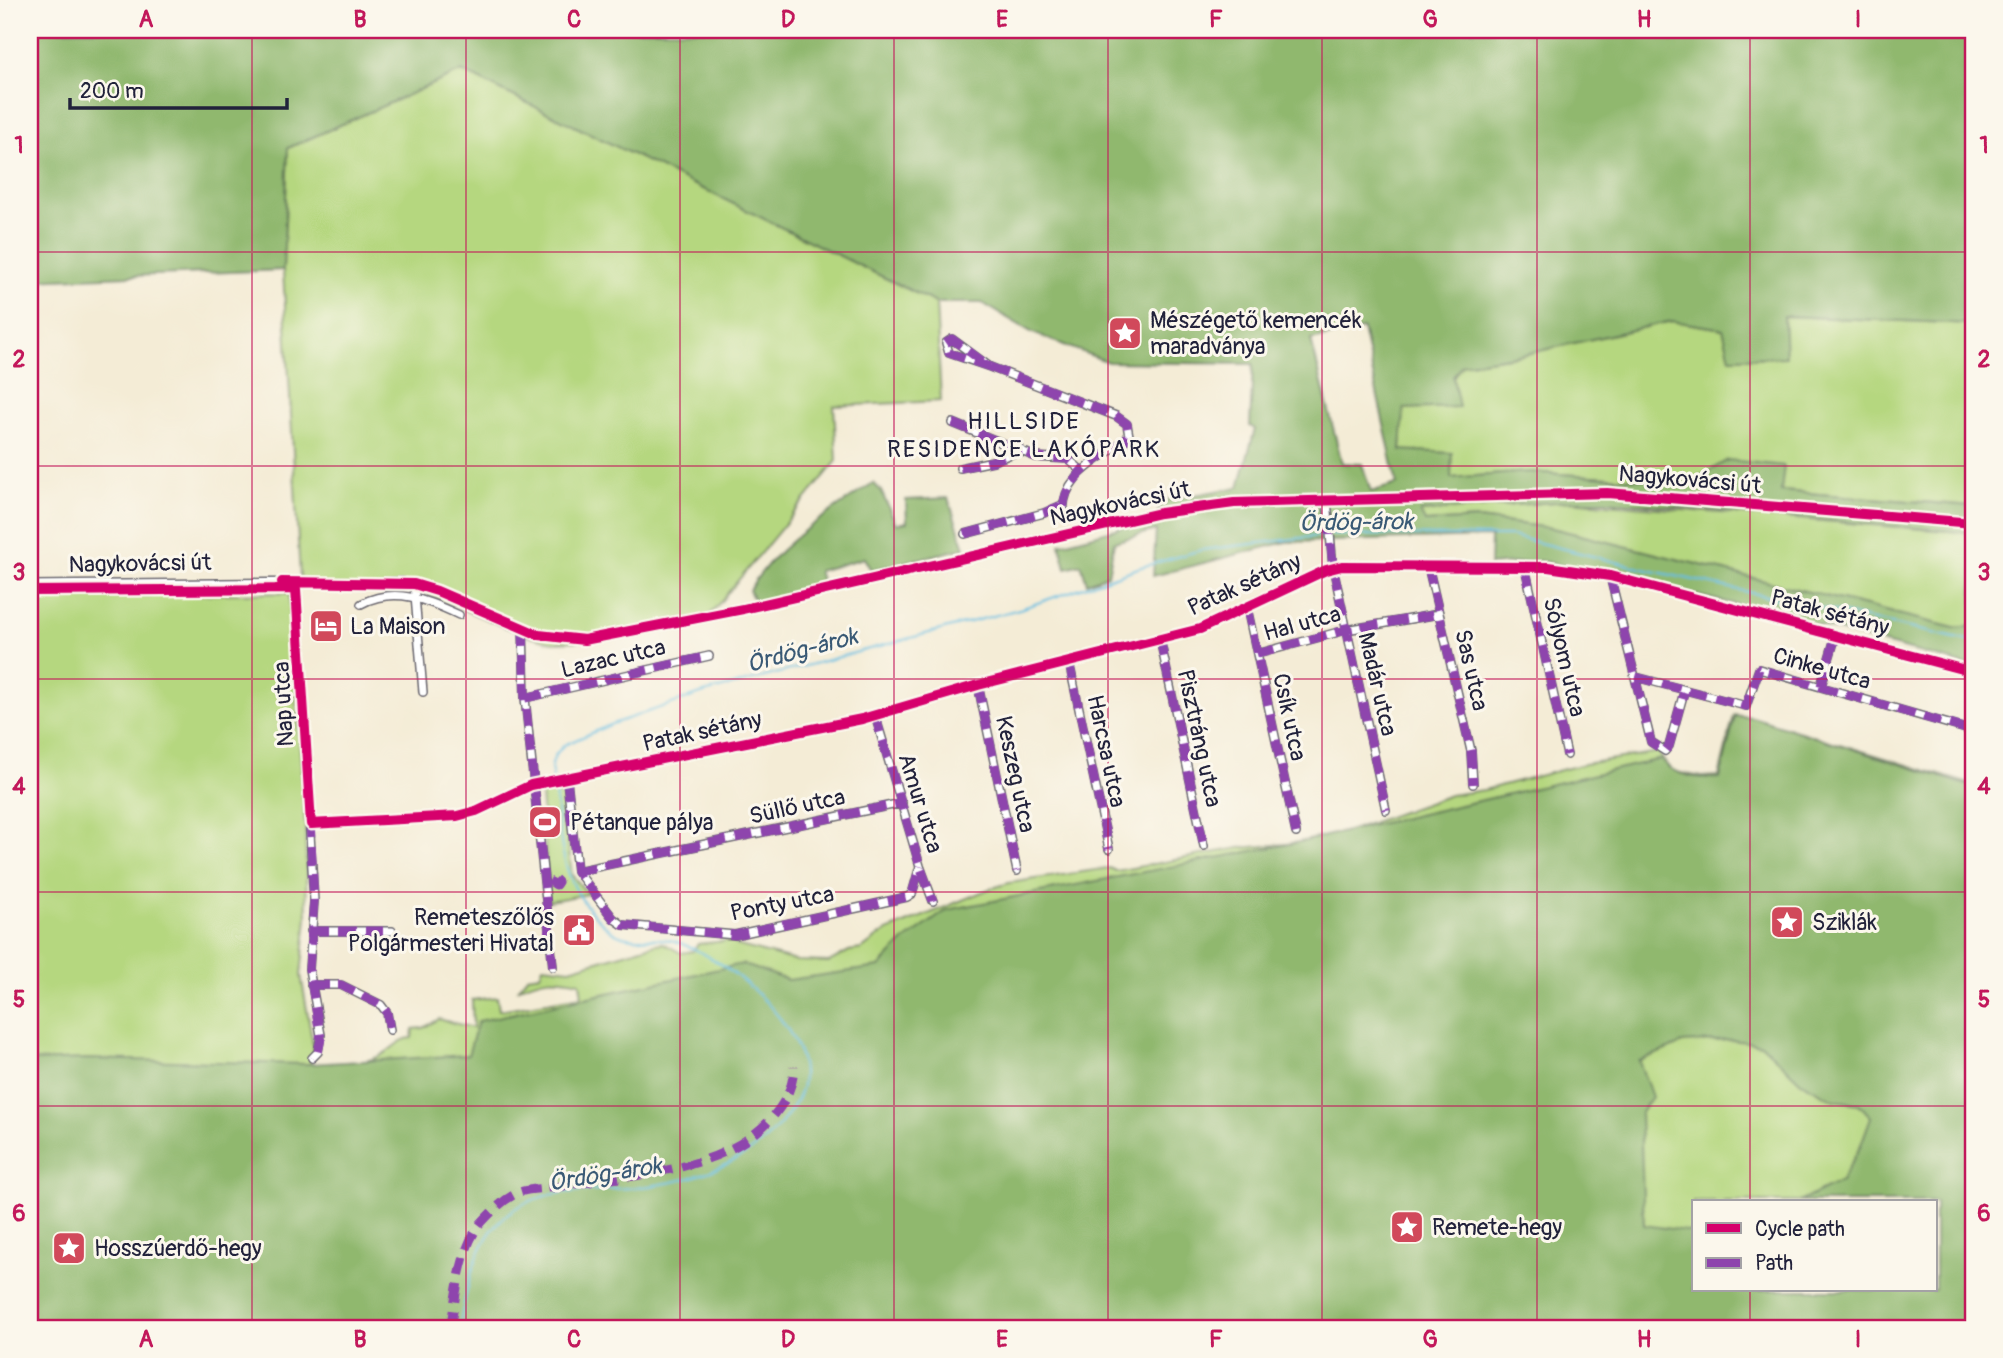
<svg xmlns="http://www.w3.org/2000/svg" width="2003" height="1358" viewBox="0 0 2003 1358" font-family="Pangolin,sans-serif">
	<style>
		.green { fill: #b5d77f; stroke: #6c7c5d; stroke-width: 2; fill-rule: evenodd }
		.forest { fill: #90b86e; stroke: #596d54; stroke-width: 2; fill-rule: evenodd }
		.lines { fill: none; stroke-linecap: round; stroke-linejoin: round }
		.stream { stroke: #64bee2; stroke-width: 2 }
		.minor-casing { stroke: #6c6971; stroke-width: 10 }
		.minor { stroke: #fff; stroke-width: 7 }
		.quiet { stroke: #8e44ad; stroke-width: 9; stroke-dasharray: 18 9; stroke-linecap: butt }
		.cycleway-casing { stroke: #fbf7ec; stroke-width: 15 }
		.cycleway { stroke: #d6006c; stroke-width: 10 }
		.grid { fill: none; stroke: #c2185b; stroke-width: 2; stroke-opacity: 0.55 }
		.labels { text-anchor: middle; stroke-width: 6; stroke-linejoin: round; paint-order: stroke }
		.poi-label { font-size: 23px; fill: #22223b; stroke: #fbf7ec; text-anchor: start }
		.street-label { font-size: 23px; fill: #22223b; stroke: #fbf7ec }
		.neighbourhood-label { font-size: 24px; letter-spacing: 2px; fill: #22223b; stroke: #fbf7ec }
		.water-label { font-size: 24px; font-style: italic; fill: #395975; stroke: #fbf7ec }
		.neatline { fill: none; stroke: #c2185b; stroke-width: 2.5 }
		.grid-label { font-size: 23px; text-anchor: middle; font-weight: bold; fill: #c2185b }
	</style>
	<rect width="100%" height="100%" fill="#fbf7ec"/>
	<filter id="ink" filterUnits="userSpaceOnUse"><feTurbulence type="fractalNoise" baseFrequency=".0143" numOctaves="2"/><feDisplacementMap in="SourceGraphic" scale="14" xChannelSelector="R" yChannelSelector="G"/><feConvolveMatrix kernelMatrix="1 2 1 2 8 2 1 2 1" color-interpolation-filters="sRGB"/></filter>
	<filter id="wash" filterUnits="userSpaceOnUse"><feTurbulence type="fractalNoise" baseFrequency=".00686" numOctaves="4" result="noise"/><feDisplacementMap in="SourceGraphic" scale="28" xChannelSelector="R" yChannelSelector="G"/><feGaussianBlur stdDeviation="1.57" result="paint"/><feColorMatrix in="noise" values="0 0 0 0 0 0 0 0 0 0 0 0 0 0 0 0 0 1.4 0 .05"/><feComposite in="paint" operator="in"/></filter>
	<g filter="url(#wash)">
		<rect width="100%" height="100%" fill="#f4ecd6"/>
		<path class="green" d="M462 71 936 303 941 401 834 406 837 461 707 618 580 641 553 642 522 634 412 588 303 585 300 577 283 270 288 148Z
			M1784 316 1973 324V506L1781 491 1728 460 1690 482 1528 472 1451 478 1401 450 1403 409 1453 377 1462 364 1521 355 1672 321 1724 329 1731 358 1785 357Z
			M1569 501 1973 533V626L1954 628 1552 528 1479 519 1424 522 1419 512Z
			M289 593 305 823 307 918 301 975 315 1057 309 1064 172 1065H350C362 1062 373 1060 383 1054 393 1049 400 1038 412 1038L413 1029 423 1028 439 1019 473 1028 472 1000 497 997 499 1010 582 996 580 982C555 976 542 977 519 988L527 976 540 974 543 966 570 969 656 944 663 943 681 953 693 951 698 944 735 940 736 945 796 961 829 962 849 951 862 949 885 932 989 889 1009 883 1109 868 1116 871 1239 848 1320 841 1450 795 1484 790 1584 764 1658 752 1671 771 1702 777 1719 776 1734 715 1752 717 1973 785V1328H30V597ZM1693 1202H1935V1290H1693Z
			M555 790 563 797 572 875 588 894 549 901 541 793Z"/>
		<path class="forest" d="M30 30H1973V324L1784 316 1786 357 1730 358 1723 329 1672 321 1521 355 1462 364 1453 377 1459 407 1404 409 1401 450 1452 453 1451 478 1528 472 1690 482 1728 460 1784 466 1781 491 1973 506V533L1605 501H1569L1420 512 1425 522 1479 519 1552 528 1954 628 1973 626 1970 666 1757 609 1541 561 1490 565 1491 537 1286 542 1153 576 1156 530 1114 542 1108 575 1087 583 1081 564 1066 568 1060 544 1157 518 1161 501 1239 487 1255 429 1250 426 1253 364 1108 362 1033 333 982 303H936L462 71 288 148 283 270 30 280ZM1363 329 1397 484 1371 492 1362 464 1342 463 1311 340Z
			M873 483 881 491 896 524 907 522 906 500 948 498 965 548 871 570 864 558 818 571 823 585 756 604 749 590C778 542 828 514 873 483Z
			M1735 716 1752 717 1973 787V1328H30V1061L86 1059 309 1064 468 1055 478 1021 742 964 788 980 879 967 903 942 947 910 1304 841 1661 759C1673 777 1698 779 1720 778ZM1732 1040 1761 1044 1801 1082 1834 1100 1859 1104 1871 1117 1860 1147 1841 1181 1799 1202H1935V1290H1693V1232L1644 1225 1640 1113 1652 1097 1639 1061 1683 1043Z"/>
		<g class="lines">
			<path class="stream" d="M1332 535 1512 536 1644 569 1973 642
				M553 779 551 767 555 755 564 745 612 724 704 693 1023 608 1141 567 1201 550 1326 535
				M459 1328C467 1290 473 1245 504 1217 537 1187 590 1191 631 1188 682 1184 739 1168 775 1130 786 1118 799 1101 802 1085 814 1028 723 955 674 941 651 935 626 944 608 928 558 886 562 843 554 784"/>
		</g>
	</g>
	<g filter="url(#ink)">
		<g class="lines">
			<g class="minor-casing">
				<path id="minor" d="M990 367 949 353 946 343 952 339 990 367 1116 416 1127 424 1129 436 1124 441C1096 461 1058 479 1064 518
					M953 423 1036 457 1068 459 1082 471
					M960 468 993 461 1021 450
					M1327 500 1333 567 1386 810
					M965 534 1044 513 1062 505
					M1428 566 1471 751 1473 784
					M1525 567 1567 755
					M1610 576 1651 742 1665 751 1669 746 1684 692
					M295 582 314 901 309 969 321 1035 318 1052 312 1058
					M414 584 423 692
					M30 585 402 581 437 591 539 635 584 640 743 609 1160 513 1234 503 1607 493 1973 523
					M361 604C395 586 427 600 459 615
					M1247 608 1296 833
					M523 628 525 698 553 967
					M1160 639 1204 846
					M1257 654 1346 630 1439 614
					M1069 662 1109 849
					M1636 677 1746 706 1759 669 1973 731
					M978 685 1017 871
					M1821 686 1836 635
					M525 698 709 656
					M875 715 920 866 933 901
					M567 780 577 871 613 918 623 925 735 935 907 897 912 894 920 866
					M311 824 457 816 476 811 531 785 862 719 978 685 1200 629 1326 570 1342 566 1548 567 1610 576 1973 672
					M577 871 902 803
					M311 931H392
					M311 985H341L381 1005 387 1013 390 1030"/>
			</g>
			<use href="#minor" class="minor"/>
			<path class="quiet" d="M990 367 949 353 946 343 952 339 990 367 1116 416 1127 424 1129 436 1124 441C1096 461 1058 479 1064 518
				M953 423 1036 457 1068 459 1082 471
				M960 468 993 461 1021 450
				M1328 517 1333 567 1386 810
				M965 534 1044 513 1062 505
				M1428 566 1471 751 1473 784
				M1525 567 1567 755
				M1610 576 1651 742 1665 751 1669 746 1684 692
				M1247 608 1296 833
				M523 628 525 698 553 967
				M1160 639 1204 846
				M1257 654 1346 630 1439 614
				M1069 662 1109 849
				M1636 677 1746 706 1759 669 1973 731
				M978 685 1017 871
				M1821 686 1836 635
				M525 698 709 656
				M875 715 920 866 933 901
				M567 780 577 871 613 918 623 925 735 935 907 897 912 894 920 866
				M310 819 314 901 309 969 321 1039 318 1052 312 1058
				M577 871 902 803
				M555 879 558 882 556 885 553 883Z
				M311 931H392
				M311 985H341L381 1005 387 1013 390 1030
				M450 1328C457 1295 459 1248 482 1222 492 1211 506 1197 520 1192 532 1188 544 1189 557 1187 628 1174 725 1175 775 1114 786 1101 794 1084 794 1066"/>
			<g class="cycleway-casing">
				<path id="cycleway" d="M282 582 414 584 437 591 539 635 584 640 743 609 1160 513 1234 503 1607 493 1973 523
					M30 591 296 589 311 824 457 816 476 811 531 785 862 719 978 685 1200 629 1326 570 1342 566 1548 567 1610 576 1973 672"/>
			</g>
			<use href="#cycleway" class="cycleway"/>
		</g>
	</g>
	<path class="grid" d="M252 30V1328M466 30V1328M680 30V1328M894 30V1328M1108 30V1328M1322 30V1328M1537 30V1328M1750 30V1202M30 252H1973M30 466H1973M30 679H1973M30 892H1973M30 1106H1973M1750 1290V1328"/>
	<defs>
		<g id="sight-square" transform="scale(1.75)"><rect x="-9" y="-9" width="18" height="18" rx="4" fill="#d1495b" stroke="#fbf7ec"/><path d="M0-6L1.8-2.2L6-1.7L2.9 1.2L3.7 5.4L0 3.3L-3.7 5.4L-2.9 1.2L-6-1.7L-1.8-2.2Z" fill="#fff"/></g>
		<g id="hotel-square" transform="scale(1.75)"><rect x="-9" y="-9" width="18" height="18" rx="4" fill="#d1495b" stroke="#fbf7ec"/><path d="M-6-4.5h1.5V1H6V5H4.5V3h-9V5H-6ZM-4 0a1.8 1.8 0 1 1 3.6 0ZM.5 0V-2.5h3Q6-2.5 6 0Z" fill="#fff"/></g>
		<g id="stadium-square" transform="scale(1.75)"><rect x="-9" y="-9" width="18" height="18" rx="4" fill="#d1495b" stroke="#fbf7ec"/><path d="M0-5a6.5 5 0 1 0 0 10a6.5 5 0 1 0 0-10ZM-3.5-1.8h7v3.6h-7Z" fill="#fff"/></g>
		<g id="civic-square" transform="scale(1.75)"><rect x="-9" y="-9" width="18" height="18" rx="4" fill="#d1495b" stroke="#fbf7ec"/><path d="M-.6-6.5H3V-4.5H.6V-3L4-1V1h2V6H-6V1h2V-1L-.6-3ZM-1.2 2.5V6h2.4V2.5Z" fill="#fff"/></g>
	</defs>
	<g fill-rule="evenodd">
		<use href="#sight-square" x="1125" y="333"/>
		<use href="#hotel-square" x="326" y="626"/>
		<use href="#stadium-square" x="545" y="822"/>
		<use href="#sight-square" x="1787" y="922"/>
		<use href="#civic-square" x="579" y="930"/>
		<use href="#sight-square" x="1407" y="1227"/>
		<use href="#sight-square" x="69" y="1248"/>
	</g>
	<g class="labels">
		<g class="poi-label">
			<text x="1150" y="328">Mészégető kemencék<tspan x="1150" dy="26">maradványa</tspan></text>
			<text x="350" y="634">La Maison</text>
			<text x="570" y="830">Pétanque pálya</text>
			<text x="554" y="925" text-anchor="end">Remeteszőlős<tspan x="554" dy="26">Polgármesteri Hivatal</tspan></text>
			<text x="1812" y="930">Sziklák</text>
			<text x="1432" y="1235">Remete-hegy</text>
			<text x="94" y="1256">Hosszúerdő-hegy</text>
		</g>
		<g class="street-label">
			<text transform="translate(1690 479) rotate(5)" y="8">Nagykovácsi út</text>
			<text transform="translate(1120 503) rotate(-12)" y="8">Nagykovácsi út</text>
			<text transform="translate(140 563) rotate(-1)" y="8">Nagykovácsi út</text>
			<text transform="translate(1244 584) rotate(-24)" y="8">Patak sétány</text>
			<text transform="translate(1830 612) rotate(15)" y="8">Patak sétány</text>
			<text transform="translate(1302 623) rotate(-15)" y="8">Hal utca</text>
			<text transform="translate(1565 657) rotate(77)" y="8">Sólyom utca</text>
			<text transform="translate(613 658) rotate(-13)" y="8">Lazac utca</text>
			<text transform="translate(1822 668) rotate(16)" y="8">Cinke utca</text>
			<text transform="translate(1472 670) rotate(77)" y="8">Sas utca</text>
			<text transform="translate(1378 684) rotate(77)" y="8">Madár utca</text>
			<text transform="translate(283 704) rotate(-93)" y="8">Nap utca</text>
			<text transform="translate(1290 717) rotate(78)" y="8">Csík utca</text>
			<text transform="translate(702 731) rotate(-12)" y="8">Patak sétány</text>
			<text transform="translate(1200 738) rotate(78)" y="8">Pisztráng utca</text>
			<text transform="translate(1107 751) rotate(78)" y="8">Harcsa utca</text>
			<text transform="translate(1016 774) rotate(78)" y="8">Keszeg utca</text>
			<text transform="translate(921 803) rotate(73)" y="8">Amur utca</text>
			<text transform="translate(797 806) rotate(-12)" y="8">Süllő utca</text>
			<text transform="translate(782 903) rotate(-11)" y="8">Ponty utca</text>
		</g>
		<g class="neighbourhood-label">
			<text x="1024" y="429">HILLSIDE<tspan x="1024" dy="28">RESIDENCE LAKÓPARK</tspan></text>
		</g>
		<g class="water-label">
			<text transform="translate(1356 522) rotate(-1)" y="8">Ördög-árok</text>
			<text transform="translate(802 650) rotate(-15)" y="8">Ördög-árok</text>
			<text transform="translate(605 1174) rotate(-9)" y="8">Ördög-árok</text>
		</g>
	</g>
	<rect width="2003" height="1358" fill="none" stroke="#fbf7ec" stroke-width="77"/>
	<rect x="1692" y="1200" width="245" height="91" fill="#fbf7ec" stroke="#a4a2a5" stroke-width="2"/>
	<rect x="1706" y="1223" width="35" height="10" fill="#d6006c" stroke="#a4a2a5" stroke-width="2"/>
	<text x="1755" y="1236" font-size="21" fill="#22223b">Cycle path</text>
	<rect x="1706" y="1258" width="35" height="10" fill="#8e44ad" stroke="#a4a2a5" stroke-width="2"/>
	<text x="1755" y="1270" font-size="21" fill="#22223b">Path</text>
	<path d="M70 98v10h217v-10" fill="none" stroke="#22223b" stroke-width="3.5"/>
	<text x="80" y="98" font-size="21" fill="#22223b" stroke="#fbf7ec" stroke-width="5" paint-order="stroke">200 m</text>
	<rect x="38" y="38" width="1927" height="1282" class="neatline"/>
	<g class="grid-label">
		<text x="146" y="27">A</text>
		<text x="360" y="27">B</text>
		<text x="574" y="27">C</text>
		<text x="788" y="27">D</text>
		<text x="1002" y="27">E</text>
		<text x="1216" y="27">F</text>
		<text x="1430" y="27">G</text>
		<text x="1644" y="27">H</text>
		<text x="1858" y="27">I</text>
		<text x="19" y="153">1</text>
		<text x="1984" y="153">1</text>
		<text x="19" y="367">2</text>
		<text x="1984" y="367">2</text>
		<text x="19" y="580">3</text>
		<text x="1984" y="580">3</text>
		<text x="19" y="794">4</text>
		<text x="1984" y="794">4</text>
		<text x="19" y="1007">5</text>
		<text x="1984" y="1007">5</text>
		<text x="19" y="1221">6</text>
		<text x="1984" y="1221">6</text>
		<text x="146" y="1347">A</text>
		<text x="360" y="1347">B</text>
		<text x="574" y="1347">C</text>
		<text x="788" y="1347">D</text>
		<text x="1002" y="1347">E</text>
		<text x="1216" y="1347">F</text>
		<text x="1430" y="1347">G</text>
		<text x="1644" y="1347">H</text>
		<text x="1858" y="1347">I</text>
	</g>
</svg>
